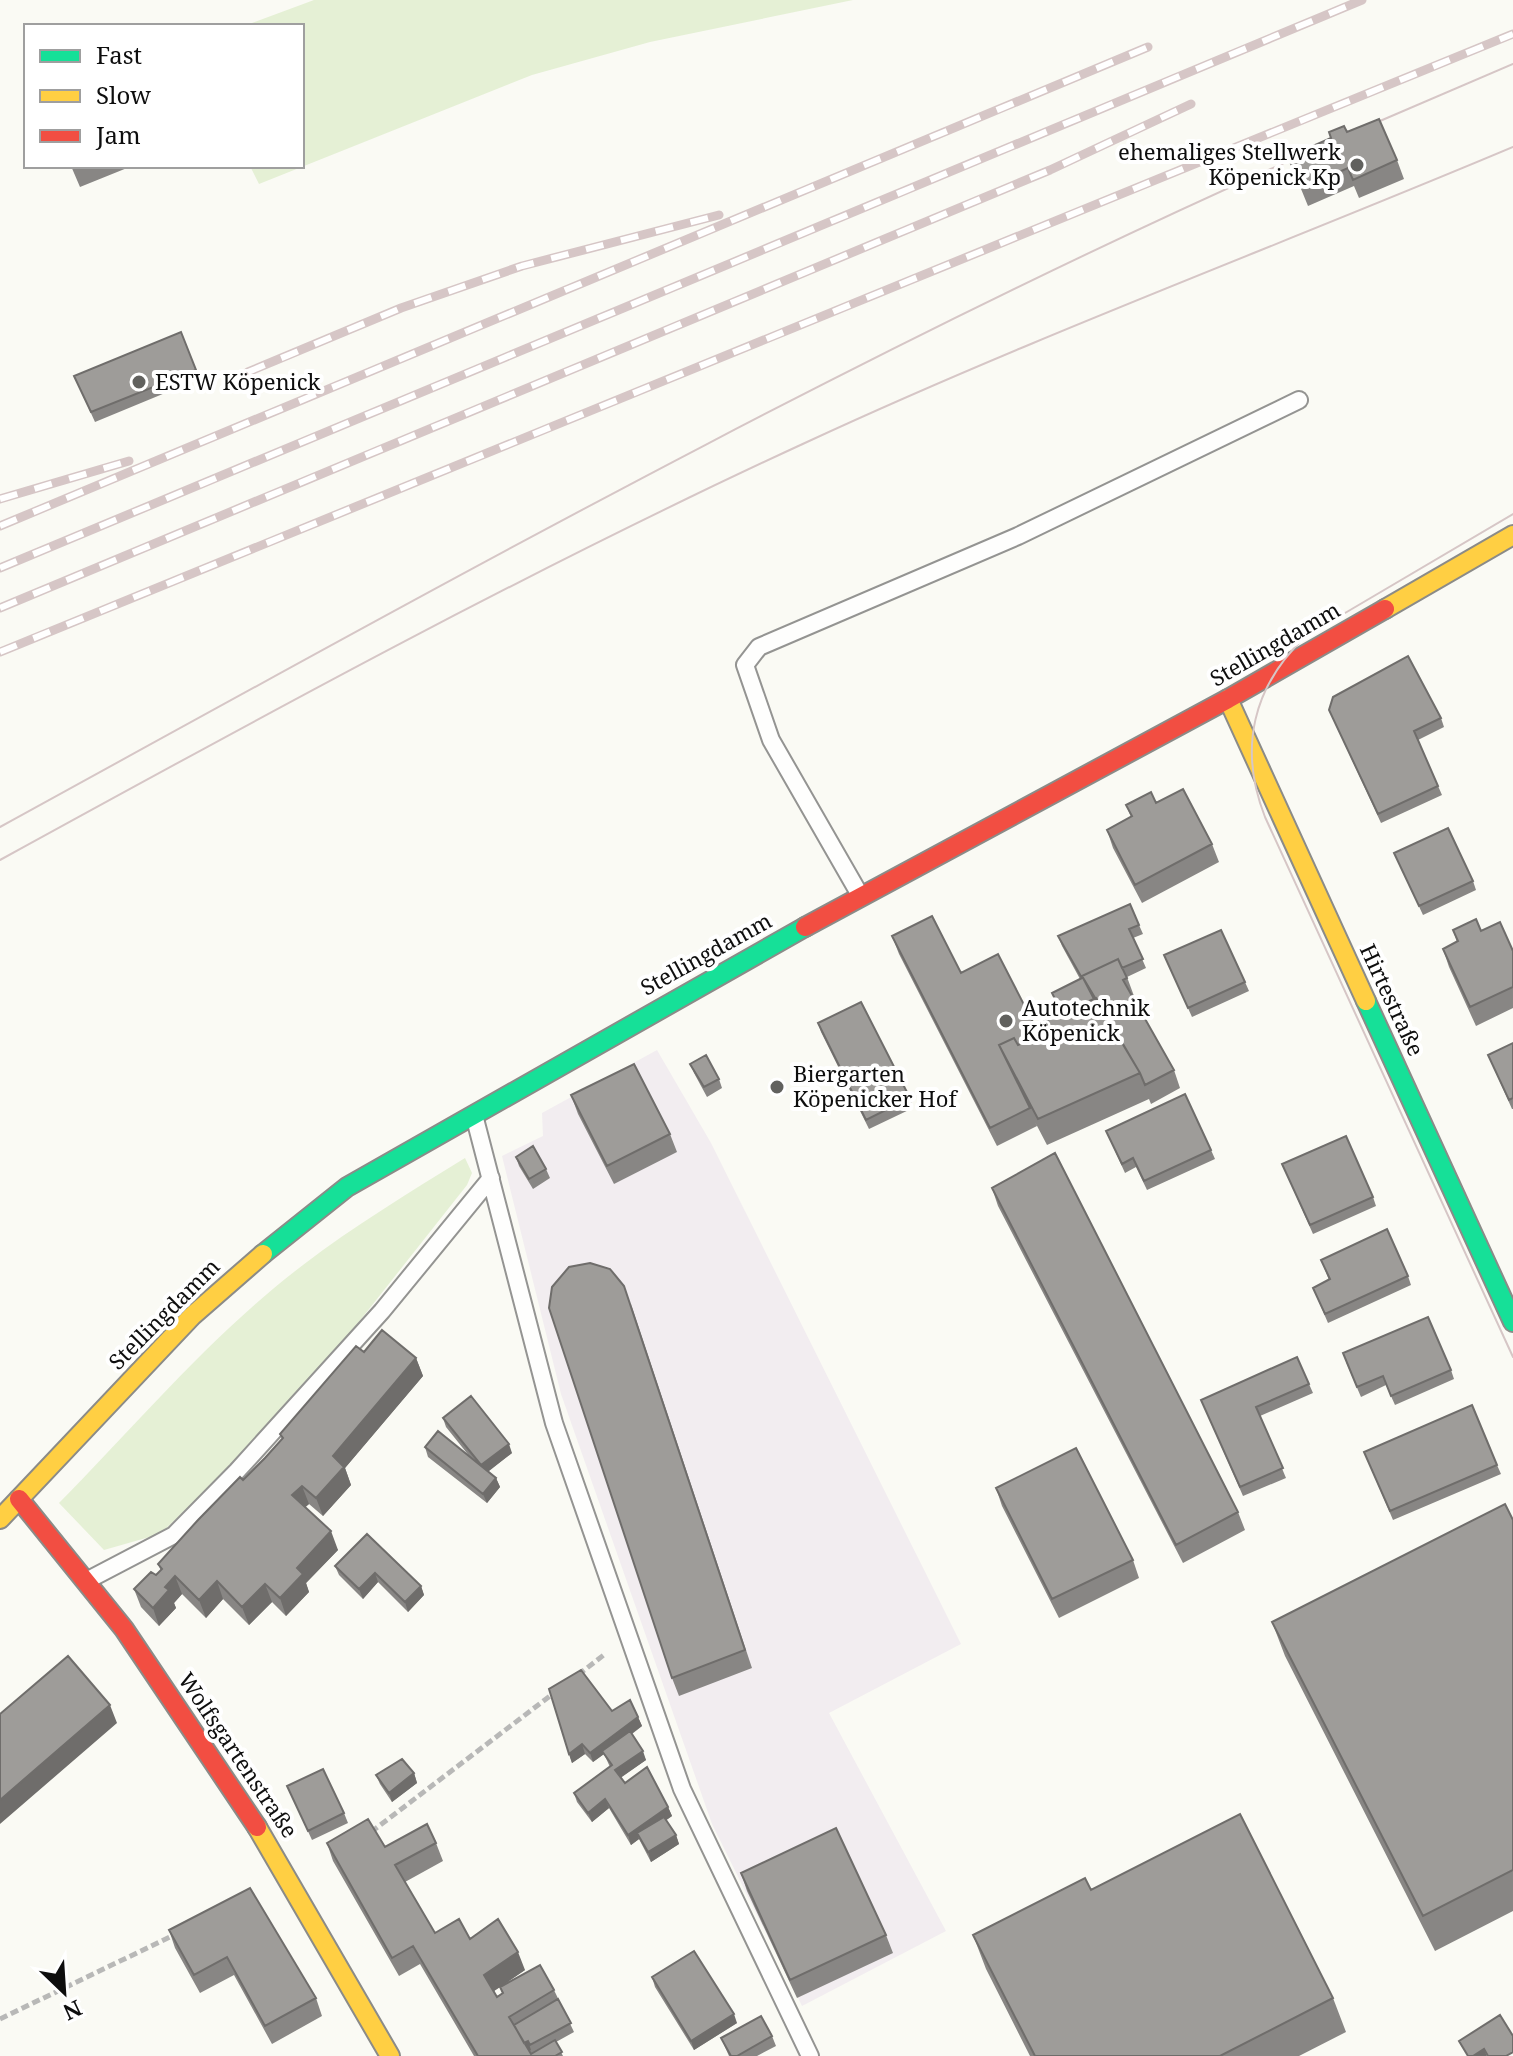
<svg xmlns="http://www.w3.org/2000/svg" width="1513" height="2056" viewBox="0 0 1513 2056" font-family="'Noto Serif',serif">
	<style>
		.industrial { fill: #f2edf0 }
		.green { fill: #e5f0d5 }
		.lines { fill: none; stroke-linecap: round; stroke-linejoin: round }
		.lane-casing { stroke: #949492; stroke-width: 20 }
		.fast-casing { stroke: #8b8b88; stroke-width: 22 }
		.slow-casing { stroke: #8b8b88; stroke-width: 22 }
		.jam-casing { stroke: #8b8b88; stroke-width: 22 }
		.path { stroke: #b8b8b7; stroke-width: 5; stroke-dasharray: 8 4; stroke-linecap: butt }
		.lane { stroke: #fefefd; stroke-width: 16 }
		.fast { stroke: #16e098; stroke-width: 18 }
		.slow { stroke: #ffcf43; stroke-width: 18 }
		.jam { stroke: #f24e42; stroke-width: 18 }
		.tram { stroke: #d6c6c6; stroke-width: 2 }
		.rail-casing { stroke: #d6c6c6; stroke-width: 9 }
		.rail { stroke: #fff; stroke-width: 6; stroke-dasharray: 18; stroke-linecap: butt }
		.wall { fill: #888684; fill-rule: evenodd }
		.shaded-wall { fill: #6f6d6b }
		.building { fill: #9e9c99; stroke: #6f6d6b; stroke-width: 2 }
		.poi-dot { fill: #61615e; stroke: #fff; stroke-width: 3 }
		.labels { text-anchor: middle; stroke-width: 8; stroke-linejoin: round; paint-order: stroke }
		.poi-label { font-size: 22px; fill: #0e0e0e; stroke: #fff; text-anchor: start }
		.street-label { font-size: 22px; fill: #0e0e0e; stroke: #fff }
	</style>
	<rect width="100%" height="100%" fill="#fafaf4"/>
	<path class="industrial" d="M657 1050 711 1143 961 1644 829 1713 946 1931 802 2006 712 1824 561 1394 502 1156 543 1136 542 1113Z"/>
	<path class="green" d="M314 0H853L650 42 532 75 259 184 250 166H302V26H244Z
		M465 1158 472 1173 467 1185 343 1342 220 1477 160 1534 104 1550 59 1503C138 1423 213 1333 303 1265 354 1226 410 1192 465 1158Z"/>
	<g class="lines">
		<g class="lane-casing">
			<path id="lane" d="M860 895 771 740 745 665 759 647 1018 536 1299 400
				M474 1115 554 1423 682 1789 810 2056
				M88 1580 174 1535 237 1471 382 1311 491 1178"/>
		</g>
		<g class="fast-casing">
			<path id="fast" d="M1366 1001 1513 1322
				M263 1254 347 1187 805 927"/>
		</g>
		<g class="slow-casing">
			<path id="slow" d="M1385 609 1513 535
				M1228 699 1366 1001
				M0 1519 192 1316 263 1254
				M257 1827 390 2056"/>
		</g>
		<g class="jam-casing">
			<path id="jam" d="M805 927 1228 699 1385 609
				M19 1499 124 1629 257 1827"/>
		</g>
		<path class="path" d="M578 1675 605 1654
			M371 1832 554 1693
			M0 2019 174 1935"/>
		<use href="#lane" class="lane"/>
		<use href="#fast" class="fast"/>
		<use href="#slow" class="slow"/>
		<use href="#jam" class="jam"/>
		<path class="tram" d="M1359 130 1513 64
			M1513 514 1306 636C1253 686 1238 748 1265 817L1513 1357
			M0 827C432 590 860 350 1311 151
			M0 860C266 714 531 569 807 442 1038 335 1278 246 1513 147"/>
		<g class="rail-casing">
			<path id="rail" d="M248 372 401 308 522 266 719 215
				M0 499 129 461
				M0 526 1148 47
				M0 568 1362 0
				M0 608 1050 170 1191 104
				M0 652 1513 34"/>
		</g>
		<use href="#rail" class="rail"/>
	</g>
	<path class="wall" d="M1347 132 1397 160 1404 179 1359 198 1354 186 1308 206 1288 157Z
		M71 166H132L80 187Z
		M181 332 199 379 95 422 74 376Z
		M1329 710 1441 718 1444 727 1418 740 1442 795 1381 823Z
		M1156 803 1212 844 1219 862 1142 903 1113 848 1107 830 1131 817 1126 805Z
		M1394 853 1473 881 1476 890 1423 915Z
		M1139 925 1143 934 1133 938 1146 968 1127 977 1134 996 1132 997 1174 1070 1180 1088 1151 1104 1149 1099 1047 1145 1035 1122 1037 1126 997 1146 899 954 892 936 961 973 1039 1033 1061 1014 1052 993 1080 979 1062 946 1058 936Z
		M1453 930 1513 951V1008L1476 1026 1449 967 1443 949 1457 942Z
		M1164 955 1245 982 1249 991 1192 1017Z
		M818 1023 910 1098 913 1108 869 1129 821 1032Z
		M1513 1043V1109H1512L1488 1055Z
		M690 1064 719 1079 722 1088 707 1097 694 1073Z
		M571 1095 670 1134 677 1152 614 1184 578 1114Z
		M1106 1131 1211 1150 1215 1159 1147 1190 1136 1167 1125 1173Z
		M516 1157 546 1169 550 1178 533 1189 519 1166Z
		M1282 1164 1373 1197 1376 1206 1313 1234Z
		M992 1188 1238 1512 1245 1530 1183 1563 998 1206Z
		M1321 1260 1408 1276 1411 1285 1328 1323 1313 1288 1329 1280Z
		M631 1304 752 1668 679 1696 672 1678Z
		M364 1352 416 1358 423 1376 345 1468 351 1485 323 1516 309 1504 305 1507 338 1550 306 1583 309 1592 286 1616 272 1602 249 1625 223 1599 206 1618 182 1594 174 1603 176 1608 159 1626 141 1607 134 1589 161 1571 158 1564 243 1480 282 1439 280 1434Z
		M1346 1362 1451 1370 1454 1379 1395 1405 1386 1385 1361 1397Z
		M1309 1384 1313 1393 1260 1416 1286 1478 1243 1496 1201 1400Z
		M443 1418 512 1453 488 1471 496 1478 500 1487 487 1503 428 1457 425 1447 470 1457 446 1427Z
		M1364 1452 1497 1465 1501 1474 1393 1520Z
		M996 1488 1133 1560 1139 1578 1059 1618 1002 1506Z
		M1513 1520V1911L1435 1951 1285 1656 1272 1622Z
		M367 1534 421 1586 424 1595 408 1612 378 1582 363 1599 339 1575 335 1566Z
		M612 1711 638 1717 642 1726 632 1734 646 1760 621 1777 625 1783 668 1807 672 1816 666 1820 676 1835 679 1844 651 1862 639 1839 631 1845 609 1808 592 1822 577 1802 574 1793 610 1767 604 1754 593 1762 585 1754 572 1763 569 1754Z
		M414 1773 417 1783 392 1802 380 1784 376 1775Z
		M287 1786 344 1813 348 1823 312 1840Z
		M327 1843 385 1847 436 1843 443 1861 405 1882 435 1933 470 1939 525 1970 502 1986 554 1990 574 2032 556 2042 563 2056H474L420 1964 399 1976 333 1861ZM500 1987 502 1993 497 1997 494 1991Z
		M741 1873 886 1935 893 1953 797 1998 747 1891Z
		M1091 1890 1333 1998 1346 2032 1299 2056H1030L986 1969 973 1935Z
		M169 1930 316 1998 322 2016 272 2044 234 1975 200 1993 175 1948Z
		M652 1977 737 2023 694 2050 655 1987Z
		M772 2036 776 2046 757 2056H729L721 2038Z"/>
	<path class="shaded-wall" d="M416 1358 423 1376 345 1468 351 1485 323 1516 316 1498 333 1456Z
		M509 1444 512 1453 484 1475 481 1465Z
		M496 1478 500 1487 487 1503 483 1494Z
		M302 1486 309 1504 299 1513 292 1495Z
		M331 1531 338 1550 306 1583 309 1592 286 1616 280 1598 297 1568Z
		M375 1573 378 1582 363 1599 359 1589Z
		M175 1576 182 1594 174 1603 176 1608 159 1626 153 1608 165 1587Z
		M217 1581 223 1599 206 1618 199 1600Z
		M265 1584 272 1602 249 1625 242 1607Z
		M421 1586 424 1595 408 1612 405 1602Z
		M110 1705 117 1723 0 1824V1800Z
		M638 1717 642 1726 604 1754 602 1751 604 1754 593 1762 590 1753Z
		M582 1744 585 1754 572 1763 569 1754Z
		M643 1751 646 1760 619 1779 615 1770Z
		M414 1773 417 1783 392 1802 389 1793Z
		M605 1799 609 1808 592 1822 588 1813Z
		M668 1807 672 1816 640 1839 637 1833 639 1839 631 1845 628 1835Z
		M676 1835 679 1844 651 1862 648 1852Z
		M518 1952 525 1970 491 1993 484 1975Z
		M734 2014 737 2023 694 2050 691 2041Z
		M528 2041 531 2050 526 2053 523 2044Z
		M1484 2049 1487 2056H1473Z"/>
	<path class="building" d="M1379 119 1397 160 1353 180 1348 168 1302 188 1288 157 1331 138 1329 132 1344 126 1347 132Z
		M181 332 196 370 91 412 74 376Z
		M1408 656 1441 718 1414 731 1438 786 1378 814 1329 710 1333 697Z
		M1183 789 1212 844 1135 885 1107 830 1132 816 1126 805 1151 792 1156 803Z
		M1448 828 1473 881 1419 906 1394 853Z
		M1130 904 1139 925 1129 929 1143 959 1122 968 1118 959 1082 976 1094 999 1062 1013 1052 993 1082 978 1058 936Z
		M932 916 961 973 998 954 1040 1036 1018 1045 1014 1038 999 1045 1030 1108 990 1128 892 936Z
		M1476 919 1481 931 1500 922 1513 951V987L1470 1007 1443 949 1458 941 1453 930Z
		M1221 930 1245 982 1188 1008 1164 955Z
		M1118 959 1127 978 1123 980 1174 1070 1145 1085 1140 1073 1082 976Z
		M1096 998 1140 1073 1038 1119 999 1045 1014 1038 1018 1045 1041 1035 1036 1025Z
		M861 1002 910 1098 866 1120 818 1023Z
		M1513 1043V1098L1509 1100 1488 1055Z
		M706 1055 719 1079 704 1087 690 1064Z
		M634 1064 670 1134 607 1166 571 1095Z
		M1185 1094 1211 1150 1144 1181 1133 1158 1122 1164 1106 1131Z
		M1346 1136 1373 1197 1310 1225 1282 1164Z
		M533 1146 546 1169 529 1179 516 1157Z
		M1055 1153 1238 1512 1176 1545 992 1188Z
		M1387 1229 1408 1276 1325 1314 1313 1288 1330 1279 1321 1260Z
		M590 1263 610 1269 624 1286 745 1650 672 1678 549 1308 552 1287 569 1267Z
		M1428 1317 1451 1370 1391 1396 1383 1376 1357 1387 1343 1353Z
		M382 1330 416 1358 333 1456 344 1467 316 1498 302 1486 292 1495 331 1531 297 1568 303 1574 280 1598 265 1584 242 1607 217 1581 199 1600 175 1576 165 1587 169 1590 153 1608 134 1589 151 1572 156 1575 162 1569 158 1564 198 1520 240 1477 243 1480 265 1458 283 1438 280 1434 356 1346 364 1352Z
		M1297 1357 1309 1384 1256 1407 1283 1468 1240 1487 1201 1400Z
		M471 1396 509 1444 481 1465 443 1418Z
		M1472 1405 1497 1465 1390 1511 1364 1452Z
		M438 1431 496 1478 483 1494 425 1447Z
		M1076 1448 1133 1560 1052 1599 996 1488Z
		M1505 1504 1513 1520V1870L1423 1916 1272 1622Z
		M367 1534 421 1586 405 1602 375 1573 359 1589 335 1566Z
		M68 1656 110 1705 0 1800V1714Z
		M581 1670 612 1711 630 1700 638 1717 590 1753 582 1744 569 1754 549 1689Z
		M630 1731 643 1751 615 1770 625 1783 647 1767 668 1807 628 1835 605 1799 588 1813 574 1793 612 1765 602 1751Z
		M402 1759 414 1773 389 1793 376 1775Z
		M323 1769 344 1813 308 1831 287 1786Z
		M1240 1814 1333 1998 1220 2056H1035L973 1935 1085 1878 1091 1890Z
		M664 1817 676 1835 648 1852 637 1833Z
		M368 1819 385 1847 427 1824 436 1843 395 1865 435 1933 459 1919 470 1939 498 1919 518 1952 484 1975 497 1997 503 1993 500 1987 540 1965 554 1990 509 2017 531 2054 555 2040 562 2052 555 2056H478L413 1946 392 1958 327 1843Z
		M836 1828 886 1935 790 1980 741 1873Z
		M250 1888 316 1998 265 2026 227 1957 194 1975 169 1930Z
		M694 1951 734 2014 691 2041 652 1977Z
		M558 1999 571 2023 530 2045 528 2041 524 2043 514 2025Z
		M1500 2015 1513 2036V2052L1506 2056H1488L1484 2049 1473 2056H1468L1459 2041Z
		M761 2016 772 2036 737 2056H731L721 2038Z"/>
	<g class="poi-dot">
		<circle cx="1357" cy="165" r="8"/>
		<circle cx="139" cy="382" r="8"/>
		<circle cx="1006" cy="1021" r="8"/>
		<circle cx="777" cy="1087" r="8"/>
	</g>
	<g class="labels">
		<g class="poi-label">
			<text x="1341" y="160" text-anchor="end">ehemaliges Stellwerk<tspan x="1341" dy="25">Köpenick Kp</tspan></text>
			<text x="155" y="390">ESTW Köpenick</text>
			<text x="1022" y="1016">Autotechnik<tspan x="1022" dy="25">Köpenick</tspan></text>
			<text x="793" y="1082">Biergarten<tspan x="793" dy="25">Köpenicker Hof</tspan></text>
		</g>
		<g class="street-label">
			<text transform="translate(1275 644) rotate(-30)" y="8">Stellingdamm</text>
			<text transform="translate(706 954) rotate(-29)" y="8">Stellingdamm</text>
			<text transform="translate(1392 1000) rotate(65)" y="8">Hirtestraße</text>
			<text transform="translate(164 1314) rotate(-45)" y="8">Stellingdamm</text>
			<text transform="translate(238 1755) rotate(56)" y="8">Wolfsgartenstraße</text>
		</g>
	</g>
	<rect x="24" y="24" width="280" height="144" fill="#ffffff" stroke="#9f9f9f" stroke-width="2"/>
	<rect x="40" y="50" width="40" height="12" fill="#16e098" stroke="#9f9f9f" stroke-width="2"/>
	<text x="96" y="64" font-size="24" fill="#0e0e0e">Fast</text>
	<rect x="40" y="90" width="40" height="12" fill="#ffcf43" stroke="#9f9f9f" stroke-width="2"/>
	<text x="96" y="104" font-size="24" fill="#0e0e0e">Slow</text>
	<rect x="40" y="130" width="40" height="12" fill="#f24e42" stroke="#9f9f9f" stroke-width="2"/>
	<text x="96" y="144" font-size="24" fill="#0e0e0e">Jam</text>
	<g transform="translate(64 1992) rotate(155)" stroke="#ffffff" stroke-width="6" paint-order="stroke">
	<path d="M0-6L14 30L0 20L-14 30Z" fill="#0e0e0e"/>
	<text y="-12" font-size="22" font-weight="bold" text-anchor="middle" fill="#0e0e0e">N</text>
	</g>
</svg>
